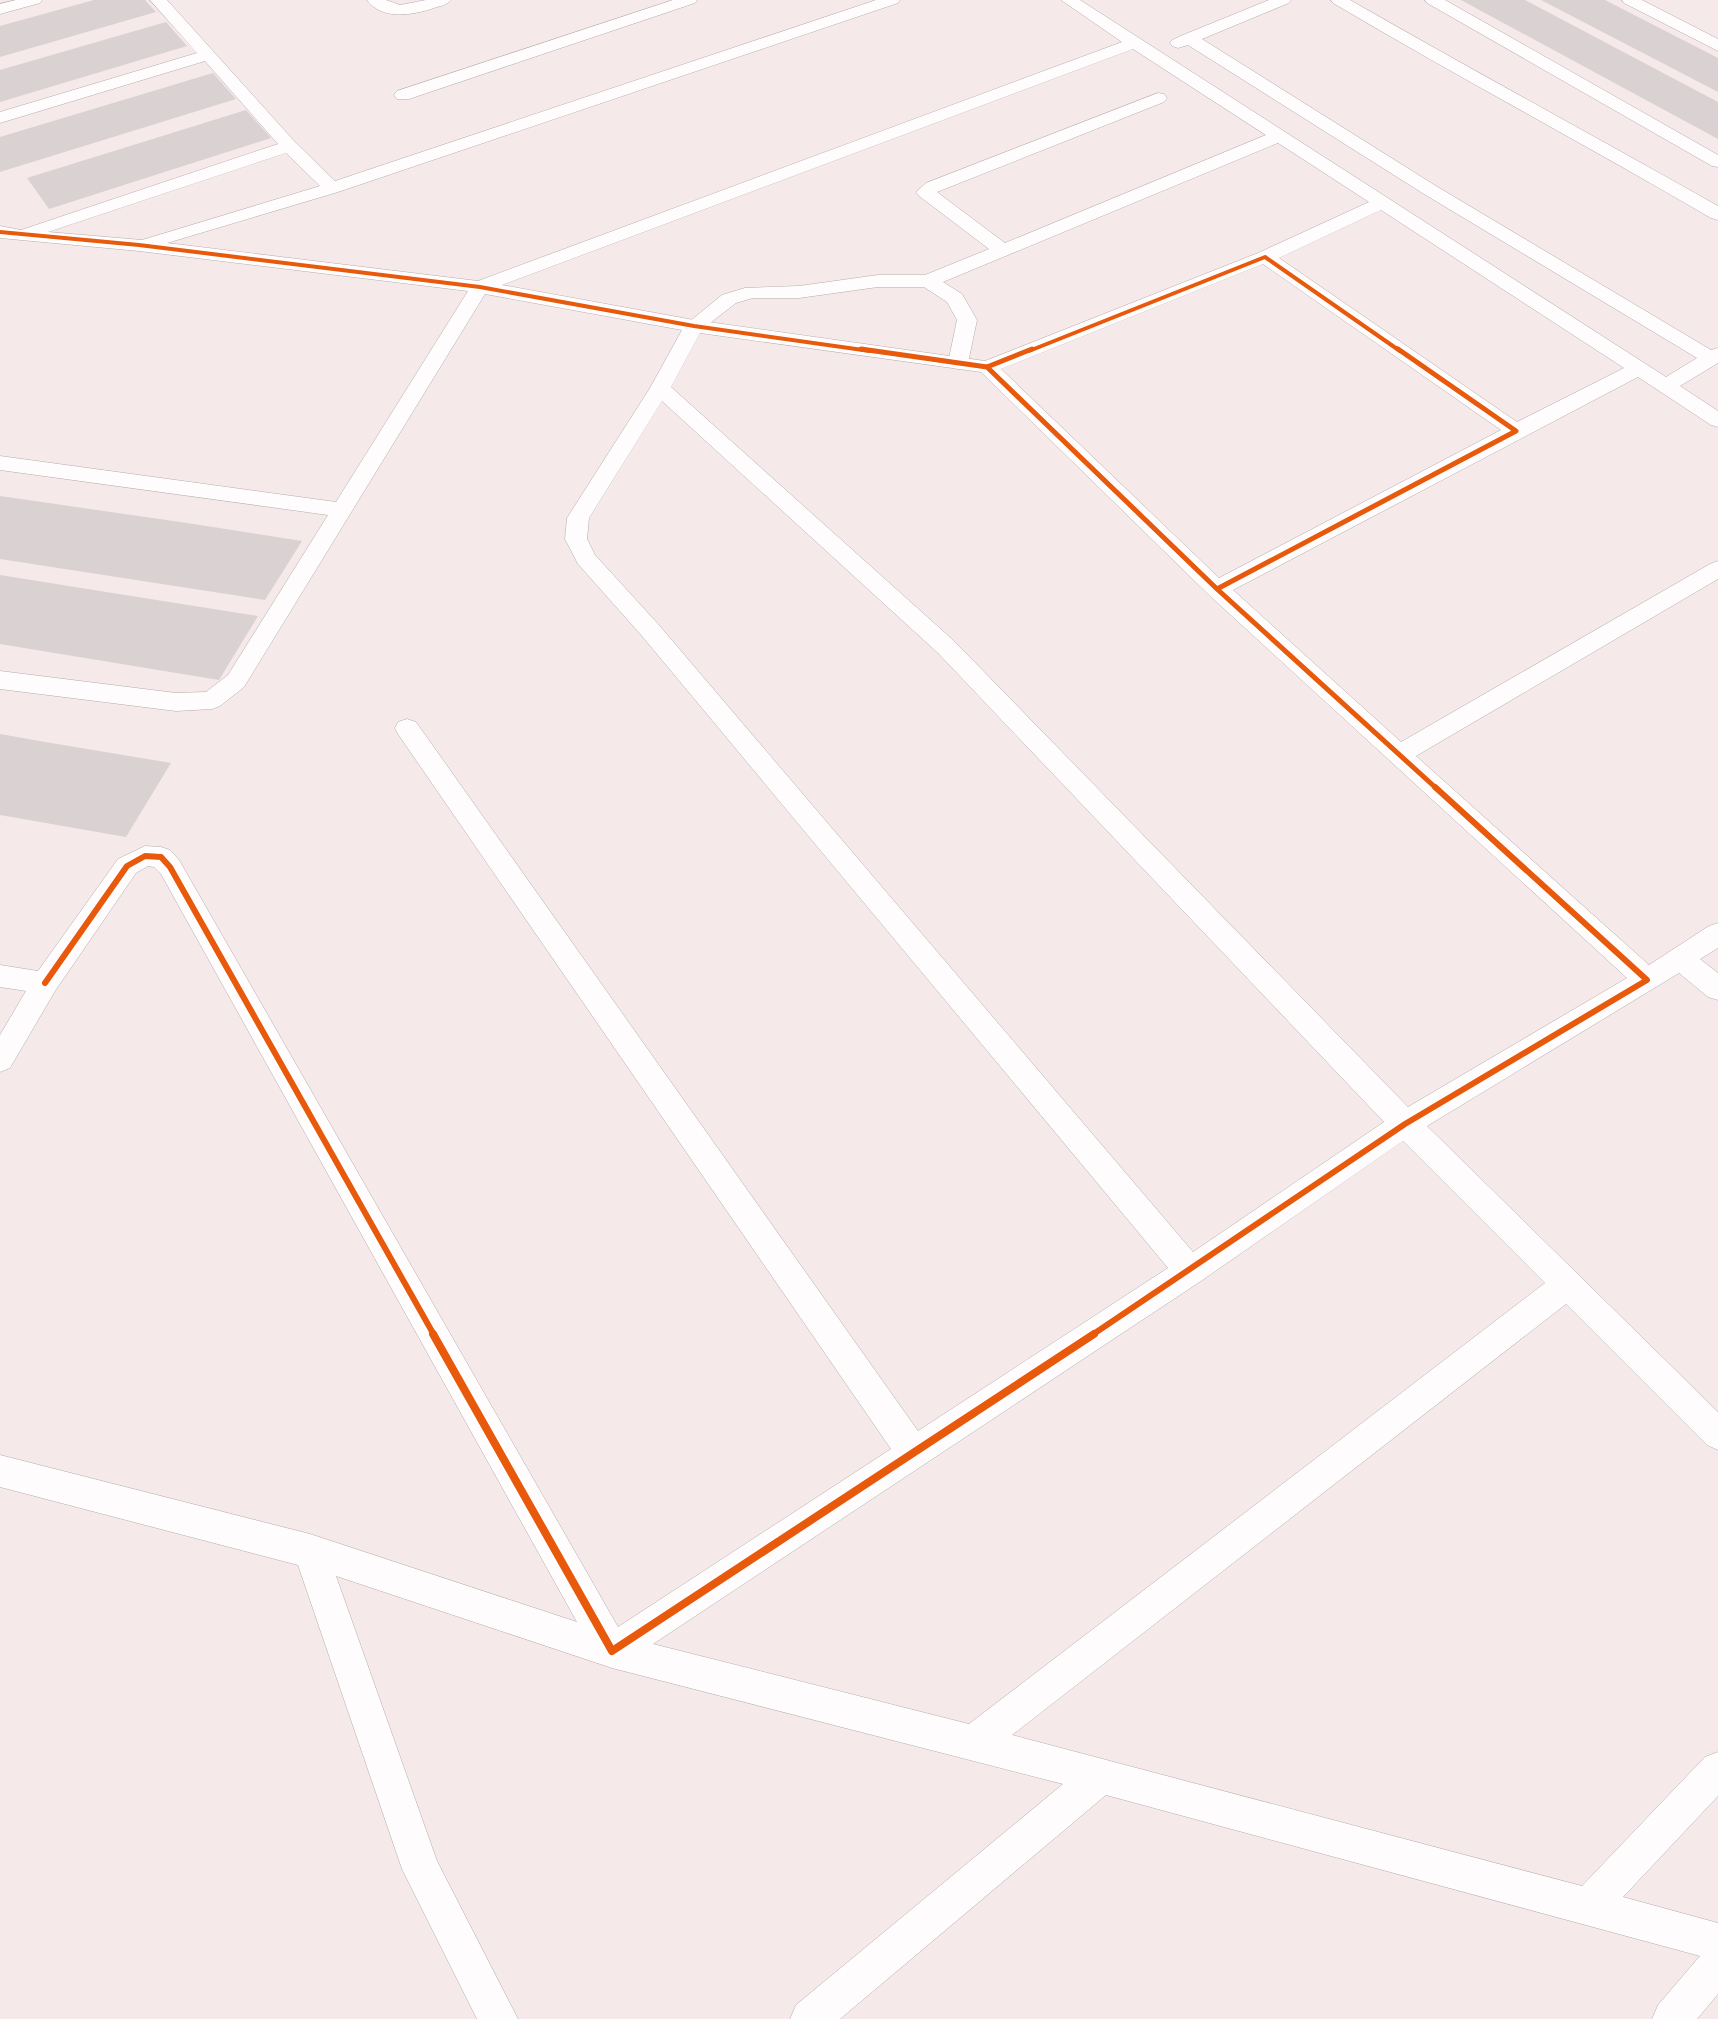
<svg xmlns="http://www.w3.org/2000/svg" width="1718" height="2019" viewBox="0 0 1718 2019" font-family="Cabin,sans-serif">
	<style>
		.building { fill: #dad1d2 }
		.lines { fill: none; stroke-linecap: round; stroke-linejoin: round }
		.lane-casing { stroke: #b5acad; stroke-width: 1 }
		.street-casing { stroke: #b5acad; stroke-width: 1 }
		.lane { fill: #fefcfc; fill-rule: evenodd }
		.street { fill: #fefcfc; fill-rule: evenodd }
		.cycleway-far3-casing { stroke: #fff; stroke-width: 5.5 }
		.cycleway-far2-casing { stroke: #fff; stroke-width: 8 }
		.cycleway-far1-casing { stroke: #fff; stroke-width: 9 }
		.cycleway-casing { stroke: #fff; stroke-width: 11 }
		.cycleway-far3 { stroke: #e8590c; stroke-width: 4 }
		.cycleway-far2 { stroke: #e8590c; stroke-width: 5 }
		.cycleway-far1 { stroke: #e8590c; stroke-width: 6 }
		.cycleway { stroke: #e8590c; stroke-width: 8 }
	</style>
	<rect width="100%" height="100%" fill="#f5e9ea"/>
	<path class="building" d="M94 0H145L156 12 0 57V26Z
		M1461 0H1525L1718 102V139Z
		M1541 0H1605L1718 58V92Z
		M166 22 187 46 0 102V70Z
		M213 73 236 99 0 172V137Z
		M246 110 271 138 49 209 27 178Z
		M0 496 187 523 302 541 265 600 0 559Z
		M0 575 81 588 258 616 219 680 0 644Z
		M0 734 45 742 171 763 126 837 0 815Z"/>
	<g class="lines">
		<g class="lane-casing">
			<path id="lane" d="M1158 93 1164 94 1167 98 1164 102 937 192 1005 243 1273 132 1279 131 1285 132 1288 136 1285 140 943 282 962 294 977 320 968 363 965 367 958 369 951 367 948 363 957 320 947 302 924 287H878L799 298H753L736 303 701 330 694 332 687 330 684 326 722 295 745 288 799 286 878 275H925L989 249 919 196 916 192 926 183Z"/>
		</g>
		<g class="street-casing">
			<path id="street" d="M16 0H42L40 3 0 14V4Z
				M150 0H167L295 142 335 181 876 0H900L898 3 338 192 167 243 478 281 1122 42 1061 0H1080L1666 377 1697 358 1424 194 1188 45 1178 48 1172 46 1170 43 1172 40 1183 35 1269 0H1291L1289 3 1202 39 1436 186 1711 350 1718 348V363L1680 386 1718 411V427L1711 425 1638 377 1233 590 1401 742 1710 564 1718 561V579L1416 756 1649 965 1709 926 1718 923V948L1700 959 1718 973V1000L1708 997 1679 973 1427 1126 1718 1412V1450L1707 1445 1566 1304 1012 1735 1582 1886 1705 1757 1718 1752V1796L1623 1897 1718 1923V1994L1697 2019H1652L1658 2005 1700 1956 1106 1795 840 2019H790L796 2005 1063 1784 612 1668 336 1576 437 1861 518 2019H477L402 1869 298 1565 0 1487V1455L310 1534 577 1622 161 874 154 867 148 866 136 873 55 991 10 1068 0 1072V1035L26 991 0 987V965L38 971 118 859 145 846 161 847 170 850 179 860 618 1627 891 1449 398 734 395 728 398 722 407 719 416 722 918 1431 1168 1268 642 636 578 564 565 539 567 518 650 388 682 330 485 294 244 687 220 706 212 709 176 711 0 689V671L176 693 206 692 228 675 328 515 0 470V456L336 502 468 291 139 251 0 238V226L21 230 278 144 205 61 0 123V112L197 53ZM1133 49 1369 202 1258 253 985 361 694 320 502 285ZM286 153 320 186 142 240 48 232ZM1381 210 1624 368 1517 422 1279 258ZM1263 264 1501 430 1219 578 1001 369ZM700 333 981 372 1209 595 1627 978 1408 1107 954 641 671 387ZM662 401 938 653 1384 1122 1193 1252 658 624 595 555 587 539 589 518ZM1403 1141 1545 1283 969 1724 653 1644 1201 1281Z
				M367 0H386L400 5 426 0H451C447 5 440 6 434 8 413 15 382 21 367 0Z
				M673 0H697L695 3 409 99H397L394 95 397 91Z
				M1331 0H1350C1472 70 1596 137 1718 206V220L1711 218C1586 145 1458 77 1333 3Z
				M1425 0H1445L1718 155V167L1712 166 1427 3Z
				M1622 0H1642L1718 39V51L1624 3Z"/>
		</g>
		<use href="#lane" class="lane"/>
		<use href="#street" class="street"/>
		<g class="cycleway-far3-casing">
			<path id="cycleway-far3" d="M0 232 139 245 480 287 694 326 870 351
				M1029 351 1265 257 1400 351"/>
		</g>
		<g class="cycleway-far2-casing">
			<path id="cycleway-far2" d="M861 349 987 367
				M987 367 1217 589 1516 431 1398 349
				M987 367 1032 349
				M1217 589 1436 788"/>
		</g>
		<g class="cycleway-far1-casing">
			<path id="cycleway-far1" d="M45 983 127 866 145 856 161 857 170 867 434 1335
				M1092 1335 1405 1124 1647 980 1435 787"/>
		</g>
		<g class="cycleway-casing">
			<path id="cycleway" d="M433 1334 612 1651 1094 1334"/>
		</g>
		<use href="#cycleway-far3" class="cycleway-far3"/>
		<use href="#cycleway-far2" class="cycleway-far2"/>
		<use href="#cycleway-far1" class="cycleway-far1"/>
		<use href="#cycleway" class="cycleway"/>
	</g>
</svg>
